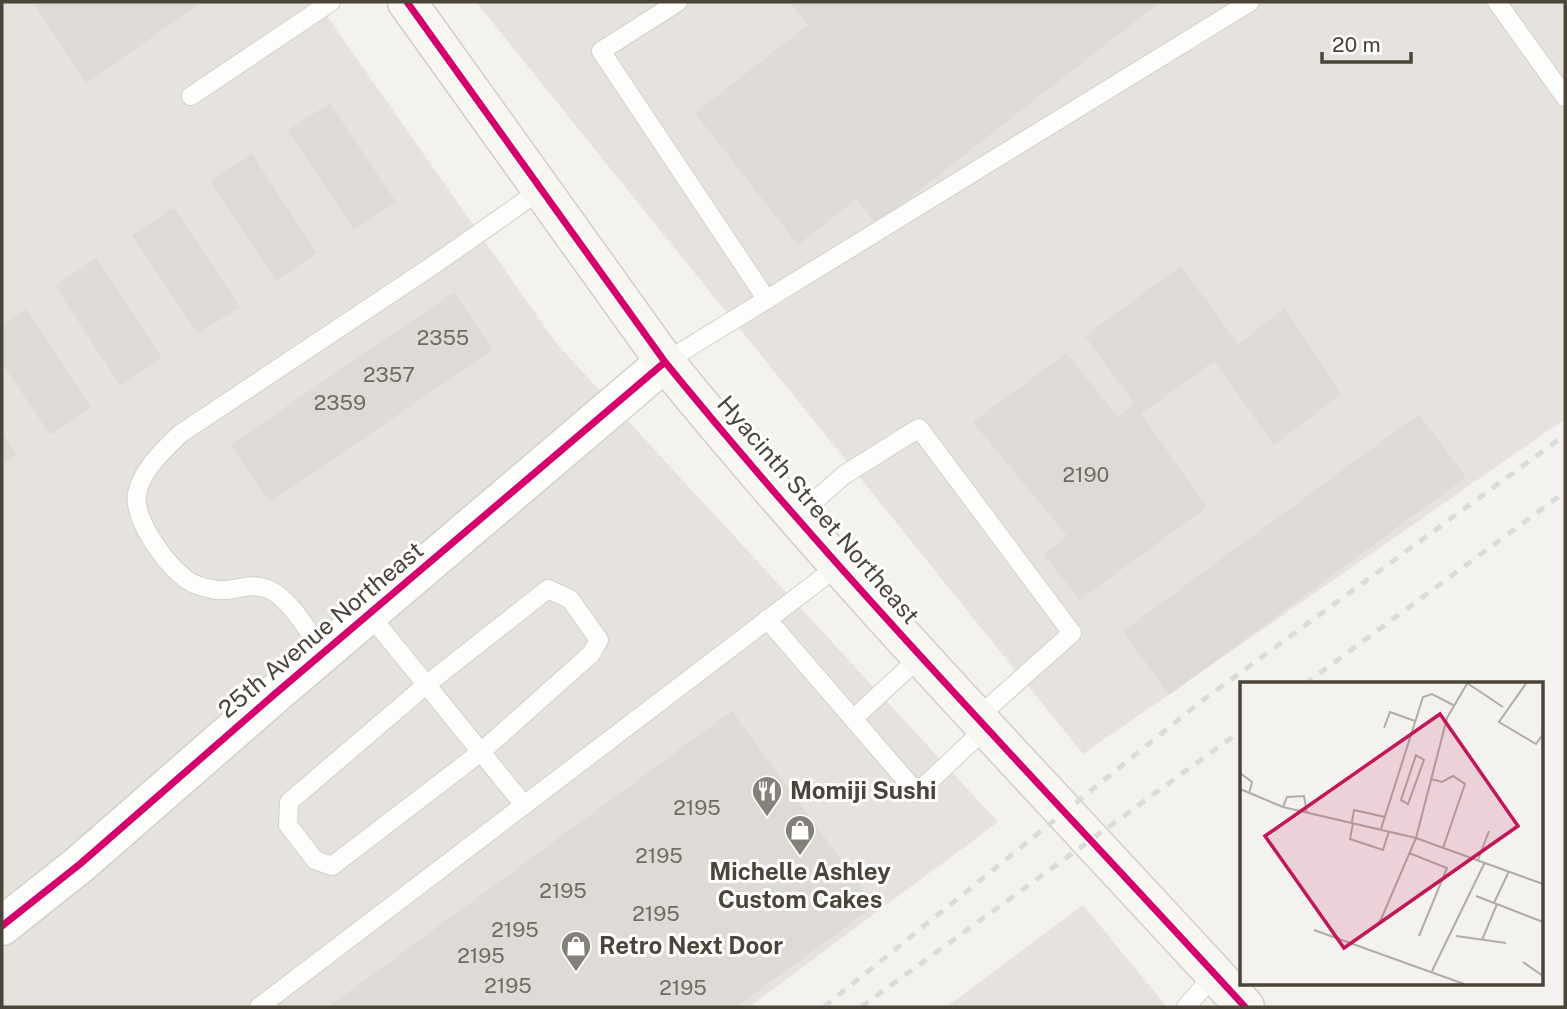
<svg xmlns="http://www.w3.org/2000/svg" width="1567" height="1009" viewBox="0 0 1567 1009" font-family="'Public Sans',sans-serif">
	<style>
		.industrial { fill: #e6e2de }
		.building { fill: #dedbd6 }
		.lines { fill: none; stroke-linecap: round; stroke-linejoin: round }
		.service-casing { stroke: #d2d0cb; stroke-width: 20 }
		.tertiary-casing { stroke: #d2d0cb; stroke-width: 41 }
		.secondary-casing { stroke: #d3cfc5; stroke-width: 41 }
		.service { stroke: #fdfdfc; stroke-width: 18 }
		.tertiary { stroke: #fdfdfc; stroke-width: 38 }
		.secondary { stroke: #f7f6f1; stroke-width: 38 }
		.rail { stroke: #dbdbda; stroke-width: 5; stroke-dasharray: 9 9; stroke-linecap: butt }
		.cycleway-casing { stroke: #fff; stroke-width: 11 }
		.cycleway { stroke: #d6006c; stroke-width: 7 }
		.labels { text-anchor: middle; stroke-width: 6; stroke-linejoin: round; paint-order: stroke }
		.number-label { font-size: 21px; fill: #706a61 }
		.street-label { font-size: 24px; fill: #4b4439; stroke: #fff }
		.poi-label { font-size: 24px; font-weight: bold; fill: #4b4439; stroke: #fff; text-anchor: start }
		.inset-road { fill: none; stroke: #b0aca6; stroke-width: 2 }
		.view { fill: #c2185b; fill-opacity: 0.15; stroke: #c2185b; stroke-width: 3.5 }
		.inset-edge { fill: none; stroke: #4b4439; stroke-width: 3.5 }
	</style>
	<rect width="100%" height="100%" fill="#f4f2ee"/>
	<path class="industrial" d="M2 2H317L556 343 998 822 749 1007H2Z
		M476 2H1565V419L1083 754Z
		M1083 905 1167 1007H946Z"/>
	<path class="building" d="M33 2H203L86 83Z
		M789 2H1160L876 224 856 199 798 245 695 113 808 25Z
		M330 103 396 202 354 230 288 130Z
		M252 154 317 253 276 281 210 181Z
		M174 208 240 307 198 334 132 235Z
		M96 258 162 358 120 385 55 286Z
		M1181 266 1238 344 1284 308 1341 394 1274 445 1214 361 1141 414 1207 507 1080 600 1044 555 1067 536 973 422 1066 353 1118 417 1134 403 1085 336Z
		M454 292 493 350 270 502 230 445Z
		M26 309 91 408 50 435 2 363V324Z
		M1419 414 1466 477 1169 695 1123 631Z
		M2 432 17 455 2 465Z
		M732 711 875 906 736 1007H328Z"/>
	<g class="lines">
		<g class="service-casing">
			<path id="service" d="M678 2 601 51 767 300
				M1497 2 1565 97
				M191 96 331 2
				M665 362 1250 2
				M795 518 844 475 919 428 1072 633 978 717
				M548 589 570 599 599 640 591 654 481 752 332 866 315 860 288 825 289 802 426 685Z
				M369 614 524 805
				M767 619 917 793 987 727
				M324 653C309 633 290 598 268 589 248 581 230 594 211 589 201 587 189 583 182 576 164 561 133 519 137 494 142 469 163 451 180 434L435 264 542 189
				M853 719 921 656
				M259 1007 838 566
				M1186 1007 1215 974"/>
		</g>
		<g class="tertiary-casing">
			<path id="tertiary" d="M2 926 80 864 276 693 665 362"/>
		</g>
		<g class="secondary-casing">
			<path id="secondary" d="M407 2 665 362C848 587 1050 794 1245 1007"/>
		</g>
		<use href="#service" class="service"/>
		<use href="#tertiary" class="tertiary"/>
		<use href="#secondary" class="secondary"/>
		<path class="rail" d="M1305 684 1565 492
			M824 1007 1199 703 1565 435
			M861 1007 1242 730"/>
		<g class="cycleway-casing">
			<path id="cycleway" d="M407 2 665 362C848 587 1050 794 1245 1007
				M2 926 80 864 276 693 665 362"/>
		</g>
		<use href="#cycleway" class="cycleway"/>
	</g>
	<defs>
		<g id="restaurant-pin" transform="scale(1.575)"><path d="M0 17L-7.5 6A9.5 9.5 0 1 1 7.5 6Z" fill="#868178" stroke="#fff"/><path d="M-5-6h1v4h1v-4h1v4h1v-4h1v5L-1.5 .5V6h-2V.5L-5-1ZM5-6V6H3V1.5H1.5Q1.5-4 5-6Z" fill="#fff"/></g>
		<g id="shop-pin" transform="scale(1.575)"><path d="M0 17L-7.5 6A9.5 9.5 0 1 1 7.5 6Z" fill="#868178" stroke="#fff"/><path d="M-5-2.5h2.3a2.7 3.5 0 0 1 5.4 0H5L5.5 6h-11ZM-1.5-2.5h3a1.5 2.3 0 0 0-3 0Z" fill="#fff"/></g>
	</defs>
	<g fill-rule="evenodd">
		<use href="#restaurant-pin" x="767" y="791"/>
		<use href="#shop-pin" x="800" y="830"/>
		<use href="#shop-pin" x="576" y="946"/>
	</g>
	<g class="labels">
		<g class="number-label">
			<text x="443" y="345">2355</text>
			<text x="389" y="382">2357</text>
			<text x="340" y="410">2359</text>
			<text x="1086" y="482">2190</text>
			<text x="697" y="815">2195</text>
			<text x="659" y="863">2195</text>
			<text x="563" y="898">2195</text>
			<text x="656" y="921">2195</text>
			<text x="515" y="937">2195</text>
			<text x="481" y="963">2195</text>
			<text x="508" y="993">2195</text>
			<text x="683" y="995">2195</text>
		</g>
		<g class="street-label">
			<text transform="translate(818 510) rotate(49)" y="8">Hyacinth Street Northeast</text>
			<text transform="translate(321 630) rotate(-40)" y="8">25th Avenue Northeast</text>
		</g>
		<g class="poi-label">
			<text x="790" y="799">Momiji Sushi</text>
			<text x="800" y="880" text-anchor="middle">Michelle Ashley<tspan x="800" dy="28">Custom Cakes</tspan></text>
			<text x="599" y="954">Retro Next Door</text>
		</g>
	</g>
	<g transform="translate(1240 682)">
		<rect width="303" height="303" fill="#f4f2ee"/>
		<path class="inset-road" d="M287 0 259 40 296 62 303 52M227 1 263 25M144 46 150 30 175 39M176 73 184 78 168 122 161 118ZM0 91 12 100 9 112M191 97 202 100 213 94 225 102 203 166M0 107 43 125 176 156 303 202M43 125 47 115 64 114 67 131M112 140 114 128 145 135M113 141 110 157 143 168 149 149M141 147 183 15 192 12 213 23M169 171 207 186 179 254M238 178 249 149M236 214 303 240M254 221 269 189M139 242 176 156 207 36 228 0M74 248 224 302M216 254 266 261M242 258 257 222M283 280 303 294M192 289 245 180"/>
		<path class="view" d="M200 32 278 144 104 266 25 154Z"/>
		<rect width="303" height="303" class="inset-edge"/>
	</g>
	<rect width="1567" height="1009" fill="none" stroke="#4b4439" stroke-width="7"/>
	<path d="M1322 52v10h89v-10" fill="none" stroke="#4b4439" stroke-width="3.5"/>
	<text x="1332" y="52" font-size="21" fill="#4b4439" stroke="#ffffff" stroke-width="5" paint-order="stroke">20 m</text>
</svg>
